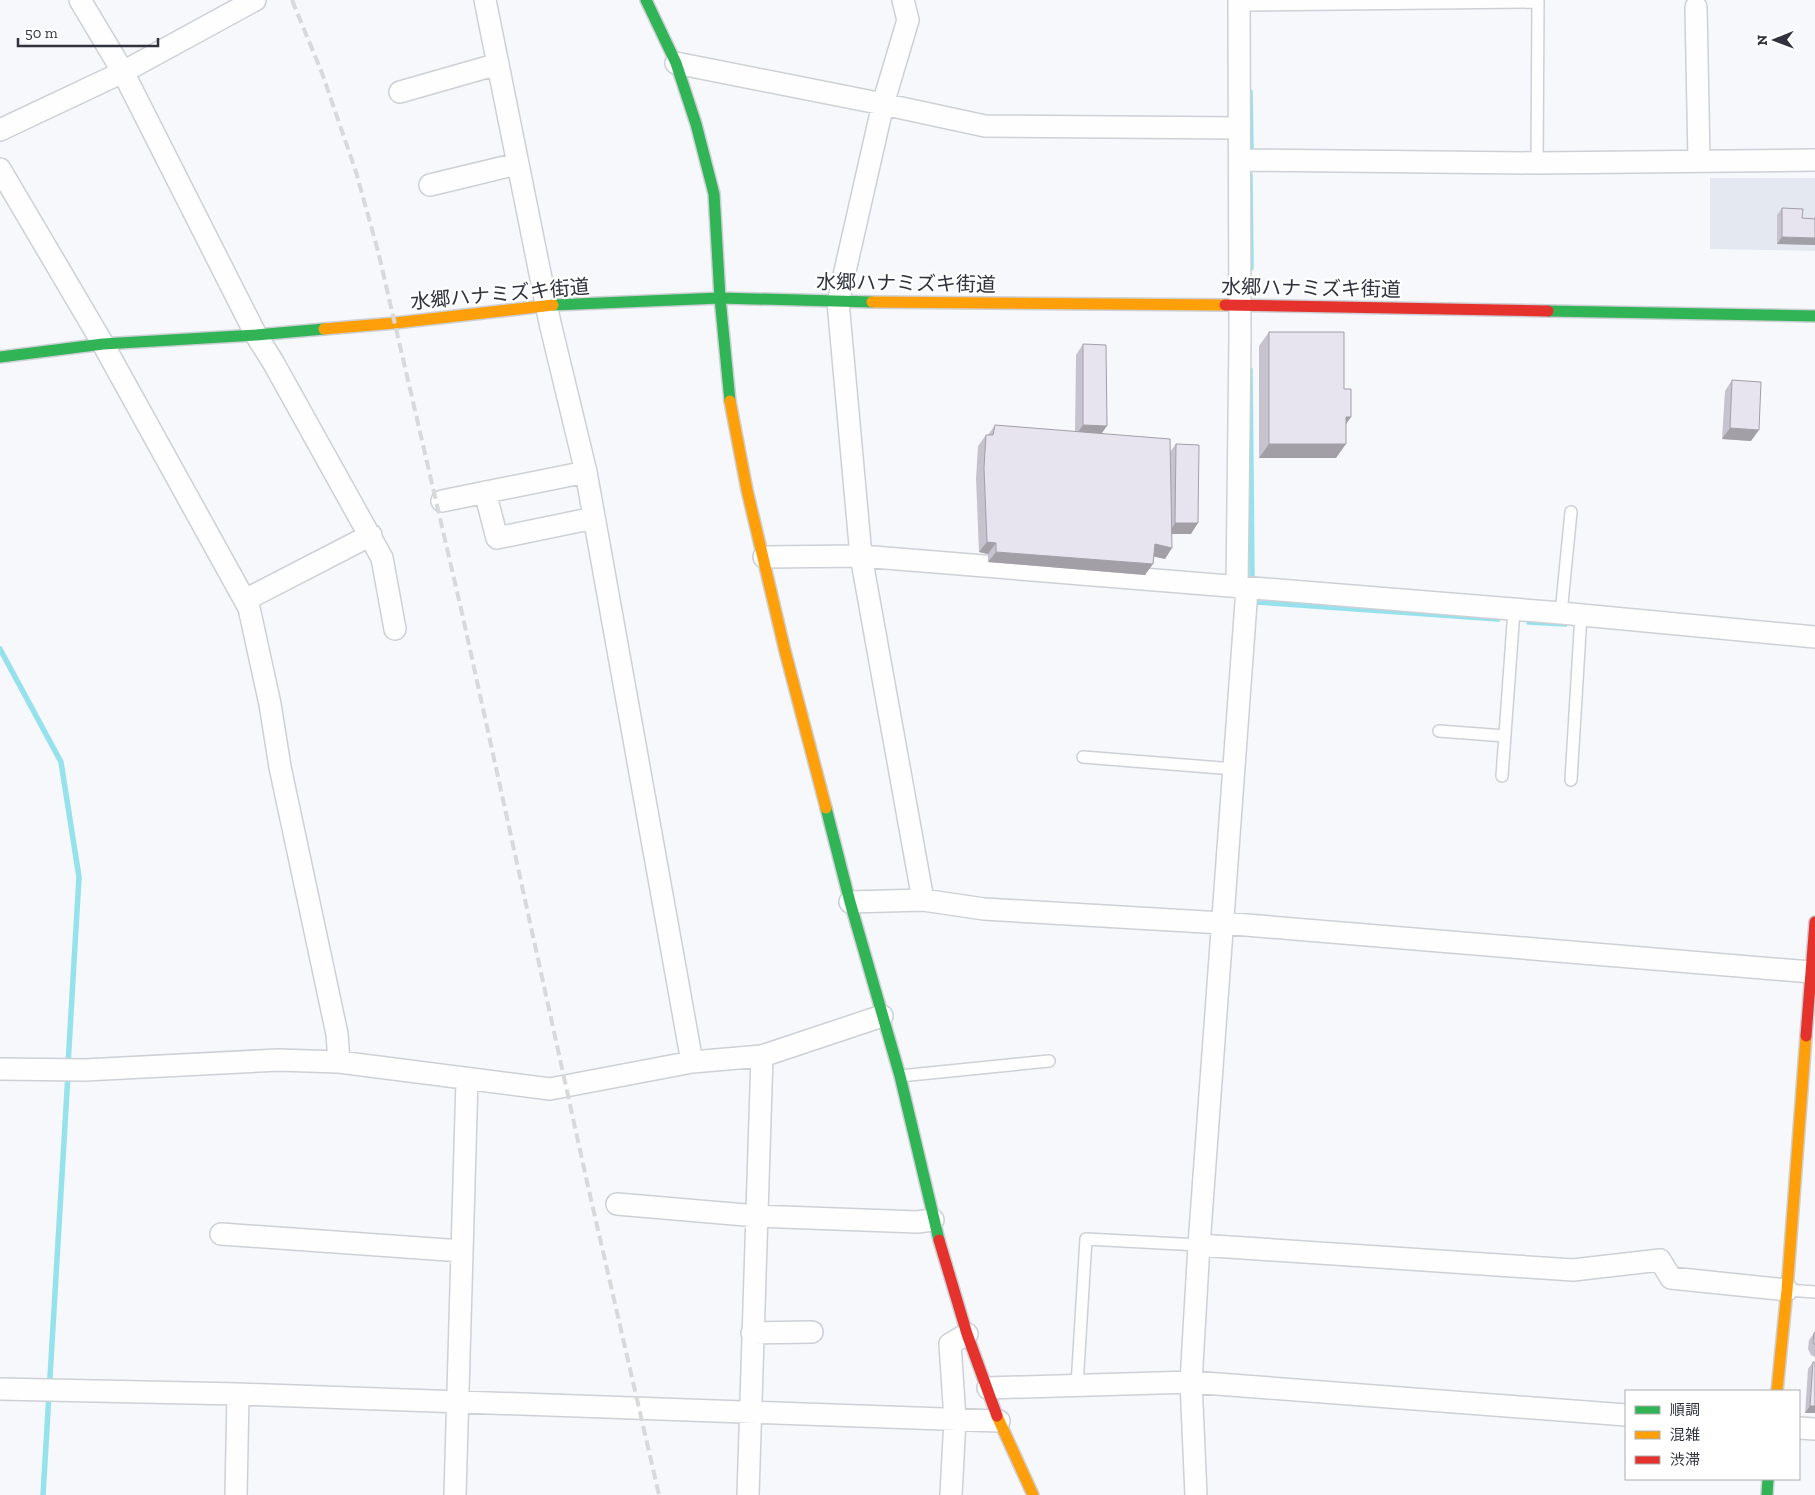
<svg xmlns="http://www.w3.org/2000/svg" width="1815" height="1495" viewBox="0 0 1815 1495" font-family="'Zilla Slab','Noto Sans JP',serif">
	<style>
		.built { fill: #e4e8f1 }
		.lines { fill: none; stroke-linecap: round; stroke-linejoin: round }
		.stream { stroke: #95e2ec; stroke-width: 5.5 }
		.lane-casing { stroke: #cdd0d6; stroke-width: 14 }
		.street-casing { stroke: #cdd0d6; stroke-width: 24 }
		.fast-casing { stroke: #cdd0d6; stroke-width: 14 }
		.slow-casing { stroke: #cdd0d6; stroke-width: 14 }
		.jam-casing { stroke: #cdd0d6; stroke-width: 14 }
		.lane { stroke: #fefefe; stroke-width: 11 }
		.street { stroke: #fefefe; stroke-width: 21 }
		.fast { stroke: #30b455; stroke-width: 11 }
		.slow { stroke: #ff9f0a; stroke-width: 11 }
		.jam { stroke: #e5322d; stroke-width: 11 }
		.rail { stroke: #d7d9da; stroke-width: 4; stroke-dasharray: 10 5; stroke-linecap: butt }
		.wall { fill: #c7c3ce }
		.shaded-wall { fill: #a29fa7 }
		.building { fill: #e7e3ef; stroke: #a29fa7 }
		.labels { text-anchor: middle; stroke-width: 4.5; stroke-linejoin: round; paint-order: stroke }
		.street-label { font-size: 20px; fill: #30333d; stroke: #fff }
	</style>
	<rect width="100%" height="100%" fill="#f6f8fb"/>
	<path class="built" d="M1710 178H1815V251L1710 249Z"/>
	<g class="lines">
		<path class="stream" d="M1250 92 1251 149
			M1250 175 1251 268
			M1250 370 1252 575
			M1257 602 1498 619
			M1529 622 1565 624
			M0 649 61 762 79 877 68 1065
			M43 1495 68 1074"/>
		<g class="lane-casing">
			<path id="lane" d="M1239 5 1538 2 1537 163
				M1561 613 1571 512
				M1439 731 1505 736
				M1083 757 1234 769
				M1502 776 1514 610
				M1571 780 1581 615
				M900 1076 1049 1061
				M1787 1290 1815 1292
				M1077 1385 1086 1239 1199 1245"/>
		</g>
		<g class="street-casing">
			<path id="street" d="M80 0 123 72 256 335 273 362 382 558 395 629
				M485 0 550 323 586 472 692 1062
				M903 0 908 20 883 104 838 302 861 556 923 900
				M1696 7 1699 160
				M676 63 883 104 985 126 1239 128
				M400 92 498 64
				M0 130 123 72 255 0
				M1240 160 1537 163 1815 160
				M0 169 103 344 249 608 270 704 280 767 337 1034 339 1062
				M430 185 517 164
				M485 492 497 538 594 518
				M442 501 586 472
				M764 557 861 556 1561 613 1815 637
				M1237 587 1240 338 1239 0
				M245 600 371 535
				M850 902 923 900 984 909 1222 923 1811 972
				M0 1069 85 1070 278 1060 339 1062 550 1089 692 1062 762 1056 882 1016
				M617 1204 757 1216 917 1222 933 1220
				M221 1234 462 1251
				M1199 1245 1573 1270 1660 1260 1671 1278 1787 1290
				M752 1333 812 1332
				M988 1388 1191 1382 1626 1415
				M0 1389 238 1394 999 1421
				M1799 1428 1815 1429
				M236 1495 238 1394
				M455 1495 467 1079
				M748 1495 762 1056
				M951 1495 955 1419 950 1344 967 1334
				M1196 1495 1191 1382 1199 1245 1247 589"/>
		</g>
		<g class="fast-casing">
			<path id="fast" d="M646 0 676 63 696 124 714 194 720 298 730 401
				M553 305 720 298 872 302
				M1548 311 1815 316
				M0 357 103 344 256 335 324 329
				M826 808 850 902 900 1076 939 1240
				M1767 1495 1768 1479"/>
		</g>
		<g class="slow-casing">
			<path id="slow" d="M872 302 1225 305
				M324 329 395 323 553 305
				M730 401 747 490 785 651 826 808
				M1777 1391 1787 1290 1806 1036
				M997 1416 1033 1495"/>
		</g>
		<g class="jam-casing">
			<path id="jam" d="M1225 305 1548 311
				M1806 1036 1815 922
				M939 1240 967 1334 997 1416"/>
		</g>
		<use href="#lane" class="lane"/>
		<use href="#street" class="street"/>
		<use href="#fast" class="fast"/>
		<use href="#slow" class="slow"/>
		<use href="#jam" class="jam"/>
		<path class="rail" d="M292 0 322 73 356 172 378 251 462 613 587 1182 659 1495"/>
	</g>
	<path class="wall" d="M1782 208 1802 218 1814 219 1815 215V245L1777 244V215Z
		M1269 332 1344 389 1351 417 1346 424 1336 458H1259V346Z
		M1083 344 1101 434 1170 452 1176 444 1191 534H1172L1165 559 1154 556 1145 575 988 562V554L979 552 976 478 978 446 986 435H988L995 425 1075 432 1076 355Z
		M1732 380 1751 441 1722 439 1725 391Z
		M1815 1332V1357L1811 1355 1808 1349 1809 1340Z
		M1813 1362 1815 1413H1805L1808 1369Z"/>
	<path class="shaded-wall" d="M1782 237 1815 238V245L1777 244Z
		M1346 417H1351L1341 431Z
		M1083 425 1107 426 1099 437 1075 436Z
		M1730 428 1759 430 1751 441 1722 439Z
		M1269 444H1346L1336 458H1259Z
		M1175 523H1198L1191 534H1168Z
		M987 542 996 543 988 554 979 552Z
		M1155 544 1172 548 1165 559 1147 555Z
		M996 552 1153 564 1145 575 988 562Z
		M1810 1406H1815V1413H1805Z"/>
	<path class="building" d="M1782 208 1803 209 1802 218 1815 219V238L1782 237Z
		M1269 332H1344V389H1351V417H1346V444H1269Z
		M1083 344 1106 345 1107 426 1083 425Z
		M1732 380 1761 382 1759 430 1730 428Z
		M995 425 1170 439 1172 548 1155 544 1153 564 996 552V543L987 542 984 468 986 435H993Z
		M1176 444 1199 445 1198 523H1175Z
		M1815 1332V1345L1813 1342 1814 1333Z
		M1813 1362H1815V1406H1810Z"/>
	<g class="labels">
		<g class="street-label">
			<text transform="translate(906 283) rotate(1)" y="7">水郷ハナミズキ街道</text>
			<text transform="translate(1311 288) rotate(1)" y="7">水郷ハナミズキ街道</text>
			<text transform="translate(500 294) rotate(-5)" y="7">水郷ハナミズキ街道</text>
		</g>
	</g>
	<rect x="1625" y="1390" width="175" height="90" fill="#ffffff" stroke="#acadb1"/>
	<rect x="1635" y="1406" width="25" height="8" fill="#30b455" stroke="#acadb1"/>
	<text x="1670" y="1415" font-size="15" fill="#30333d">順調</text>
	<rect x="1635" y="1431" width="25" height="8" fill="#ff9f0a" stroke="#acadb1"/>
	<text x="1670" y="1440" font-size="15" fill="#30333d">混雑</text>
	<rect x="1635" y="1456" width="25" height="8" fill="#e5322d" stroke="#acadb1"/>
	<text x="1670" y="1465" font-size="15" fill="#30333d">渋滞</text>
	<g transform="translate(1775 40) rotate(269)" stroke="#ffffff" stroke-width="4" paint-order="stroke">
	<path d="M0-4L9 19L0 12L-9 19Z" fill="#30333d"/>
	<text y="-8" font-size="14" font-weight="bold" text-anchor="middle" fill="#30333d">N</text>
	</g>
	<path d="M18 38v8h140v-8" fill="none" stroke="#30333d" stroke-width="2.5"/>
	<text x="25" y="38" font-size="15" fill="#30333d" stroke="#ffffff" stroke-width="4" paint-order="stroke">50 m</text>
</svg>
